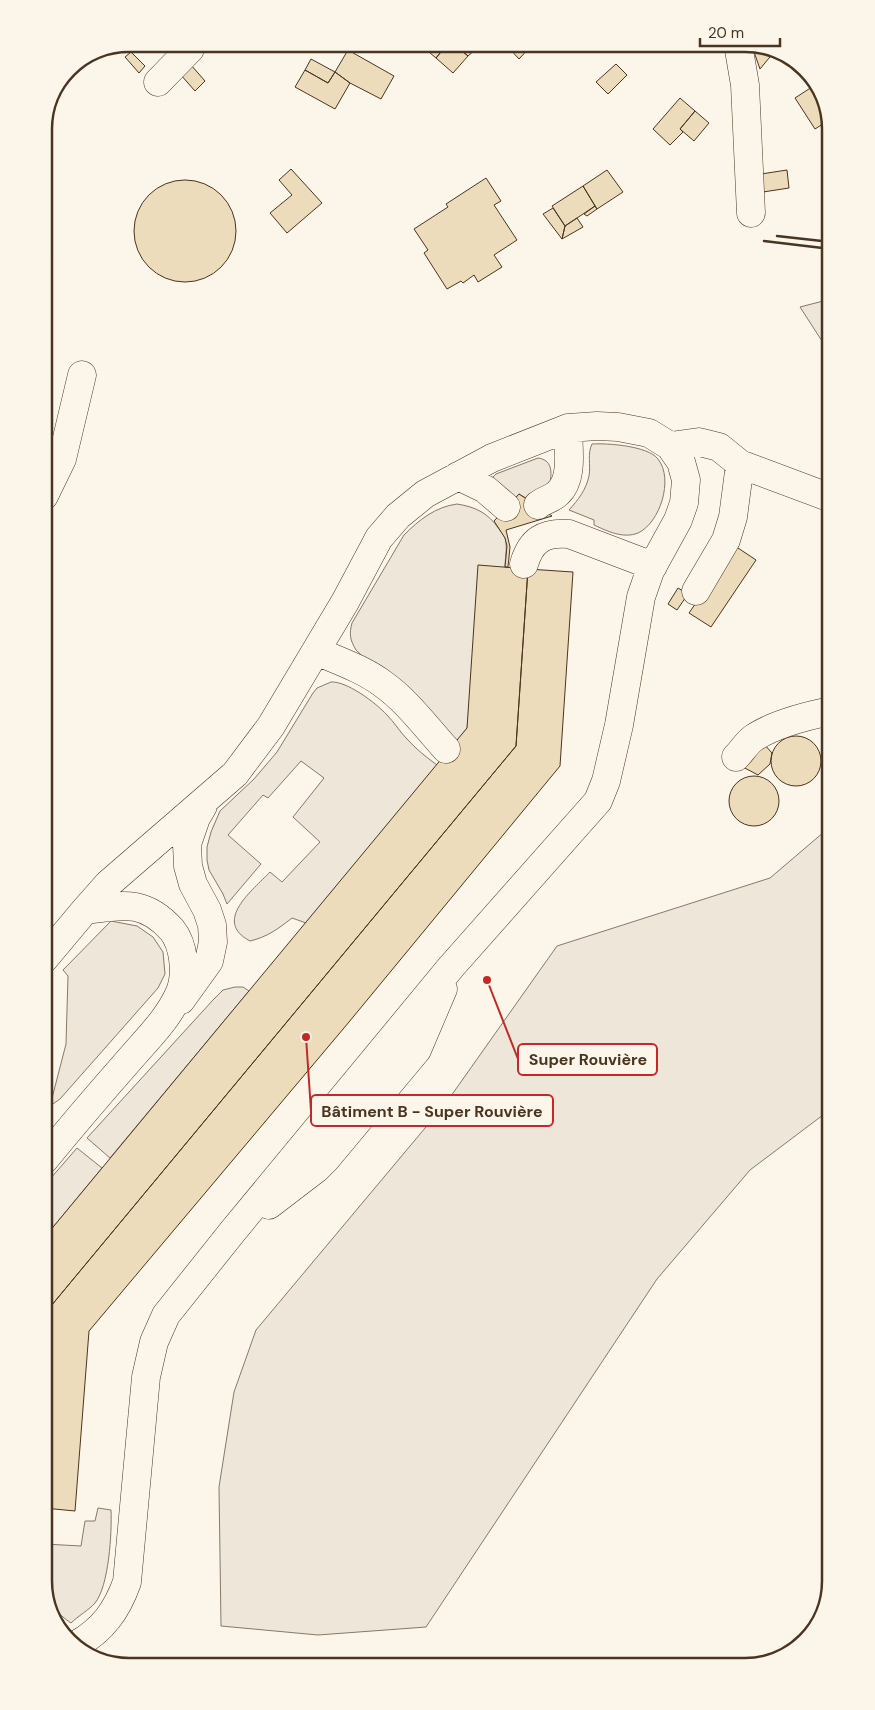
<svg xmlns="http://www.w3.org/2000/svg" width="875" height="1710" viewBox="0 0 875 1710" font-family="'DM Sans',sans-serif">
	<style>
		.green { fill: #ede6d9; stroke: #887966 }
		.building { fill: #ecdcbc; stroke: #4a3520 }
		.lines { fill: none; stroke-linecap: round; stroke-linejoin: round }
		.minor-casing { stroke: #4a3520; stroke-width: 29 }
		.minor { stroke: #fbf6e9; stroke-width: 28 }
		.wall { stroke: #4a3520; stroke-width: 2.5 }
		.rim { fill: none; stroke: #4a3520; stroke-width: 2.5 }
		.leader { fill: none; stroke: #c62828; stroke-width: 2 }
		.callout-dot { fill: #c62828; stroke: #fbf6e9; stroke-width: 2 }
		.callout { fill: #fbf6e9; stroke: #c62828; stroke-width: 2 }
		.callout-label { font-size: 16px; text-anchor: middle; font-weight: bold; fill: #4a3520 }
	</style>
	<rect width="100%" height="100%" fill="#fbf6e9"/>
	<path class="green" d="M831 299V355L800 307Z
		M592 444C608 443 648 446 658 459 674 479 660 523 638 533 623 539 607 531 594 525V520L569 510C578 500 586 490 589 476 591 465 587 454 592 444Z
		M538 458C552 460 552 471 550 484L526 498 519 494 515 498 494 481 493 477 496 474Z
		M457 504C476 507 488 513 499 529 503 534 506 538 506 543 507 551 505 559 505 567L467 728 454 745 356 650C350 640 349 634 352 623L404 535C419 520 435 507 457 504Z
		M331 682C347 681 376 703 387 715 394 722 400 732 407 739 416 749 426 757 437 765L306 923 292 918C278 929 267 937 250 941 212 921 253 890 270 872L282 882 320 842 293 817 324 778 301 761 268 798 263 795 228 835 261 864 227 904 223 894 209 870 207 860V847L211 832 220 811 254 779 277 752 313 693 317 688Z
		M831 826V1109L750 1170 657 1279 426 1627 318 1635 221 1626 219 1487 234 1392 256 1330 446 1103 557 946 770 878Z
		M111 921 137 926 153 937 163 952 165 974 158 988 60 1099 50 1106 66 1044 68 976 63 970Z
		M235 987H243L249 991 110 1158 87 1138 213 1000 223 990Z
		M49 990 48 1042 44 1060V995Z
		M77 1148 102 1168 44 1238V1186Z
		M98 1508 111 1510C112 1532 109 1586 95 1603 89 1610 78 1616 71 1623 41 1604 44 1575 44 1544L81 1546 85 1521H95Z"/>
	<path class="building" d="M507 46H531L519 59Z
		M423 47H445L436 58Z
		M445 47H457L468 56 453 73 436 58Z
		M457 47H475L477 48 468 56Z
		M760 47 774 52 760 69 753 49Z
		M348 50 394 76 381 99 350 83 335 72Z
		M131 52 145 66 139 73 125 57Z
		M311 59 335 72 328 83 305 70Z
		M616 64 627 75 608 94 596 82Z
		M191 65 205 81 195 91 180 74Z
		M305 70 328 83 335 72 350 83 335 109 295 87Z
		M815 85 826 101 829 120 815 129 795 98Z
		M680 98 695 111 680 129 683 132 670 145 653 129Z
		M695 111 709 123 694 141 680 129Z
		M291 169 322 203 287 233 270 213 292 195 279 180Z
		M607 170 623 192 597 209 583 186Z
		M787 170 789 188 763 192 761 174Z
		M486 178 501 201 494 205 517 240 494 255 502 267 478 282 474 275 463 283 461 281 447 289 424 253 428 250 414 229 448 207 446 204Z
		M134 231a51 51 0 1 1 102 0a51 51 0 1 1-102 0Z
		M583 186 595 206 565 226 552 206Z
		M595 206 597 209 587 216 584 214Z
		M553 208 565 226 562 239 543 214Z
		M577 218 583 227 562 239 565 226Z
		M519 494 552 516 506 530 510 547 508 567H505L507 546 505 538 494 521Z
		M735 546 756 560 711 627 689 613Z
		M478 565 528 569 516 746 46 1312 44 1334V1238L467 728Z
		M528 569 573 572 560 766 349 1022 89 1331 75 1511 44 1508V1334L46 1312 516 746Z
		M678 588 688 594 677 610 668 604Z
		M771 761a25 25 0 1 1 50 0a25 25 0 1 1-50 0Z
		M764 744 772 753 770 764 758 775 741 766Z
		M729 801a25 25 0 1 1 50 0a25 25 0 1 1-50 0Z"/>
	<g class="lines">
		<g class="minor-casing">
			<path id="minor" d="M738 44 745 85 751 213
				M158 82 190 49
				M670 446 699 442 719 447 740 464 733 517 726 540 696 591
				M740 464 831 498
				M458 476 485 489 506 507
				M44 496 62 459 82 375
				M538 505C544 500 552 499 558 493 574 479 568 447 568 428
				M524 564C531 540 544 532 569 534L653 566
				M316 651C339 661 363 669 383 684 407 701 426 727 446 749
				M736 757C742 751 748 741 755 737 777 723 806 716 831 711
				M44 959 85 910
				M181 1000 209 961 213 942 212 925 207 910 193 884 188 866 187 844 196 818 203 806
				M44 1160C72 1126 101 1092 130 1059 148 1038 169 1018 180 992 187 974 184 945 172 930 144 899 123 905 85 910L108 884 235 774 271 726 345 602 379 538 398 516 425 494 492 458 568 428 597 426 618 427 649 433 670 446 681 462 686 480 684 503 678 520 650 571 641 597 619 725 606 781 598 801 451 967 233 1231 166 1315 154 1342 146 1377 127 1582C117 1610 103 1630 76 1645
				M269 1205 316 1169 326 1159 417 1050 443 989"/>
		</g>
		<use href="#minor" class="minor"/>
		<path class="wall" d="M777 236 831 242
			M764 241 831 249"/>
	</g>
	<path d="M0 0H875V1710H0ZM129 52H745A77 77 0 0 1 822 129V1581A77 77 0 0 1 745 1658H129A77 77 0 0 1 52 1581V129A77 77 0 0 1 129 52Z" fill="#fbf6e9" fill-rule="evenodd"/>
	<path class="rim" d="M129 52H745A77 77 0 0 1 822 129V1581A77 77 0 0 1 745 1658H129A77 77 0 0 1 52 1581V129A77 77 0 0 1 129 52Z"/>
	<path class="leader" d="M487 980L518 1059M306 1037L311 1111"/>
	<g class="callout-dot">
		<circle cx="487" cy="980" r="5"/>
		<circle cx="306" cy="1037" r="5"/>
	</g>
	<g class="callout">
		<rect x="518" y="1044" width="139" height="31" rx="5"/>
		<rect x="311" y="1095" width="242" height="31" rx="5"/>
	</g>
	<g class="callout-label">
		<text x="588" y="1065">Super Rouvière</text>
		<text x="432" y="1117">Bâtiment B - Super Rouvière</text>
	</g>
	<path d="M700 38v8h80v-8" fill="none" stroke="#4a3520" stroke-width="2.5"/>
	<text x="708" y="38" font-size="15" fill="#4a3520" stroke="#fbf6e9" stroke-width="4" paint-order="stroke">20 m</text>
</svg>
